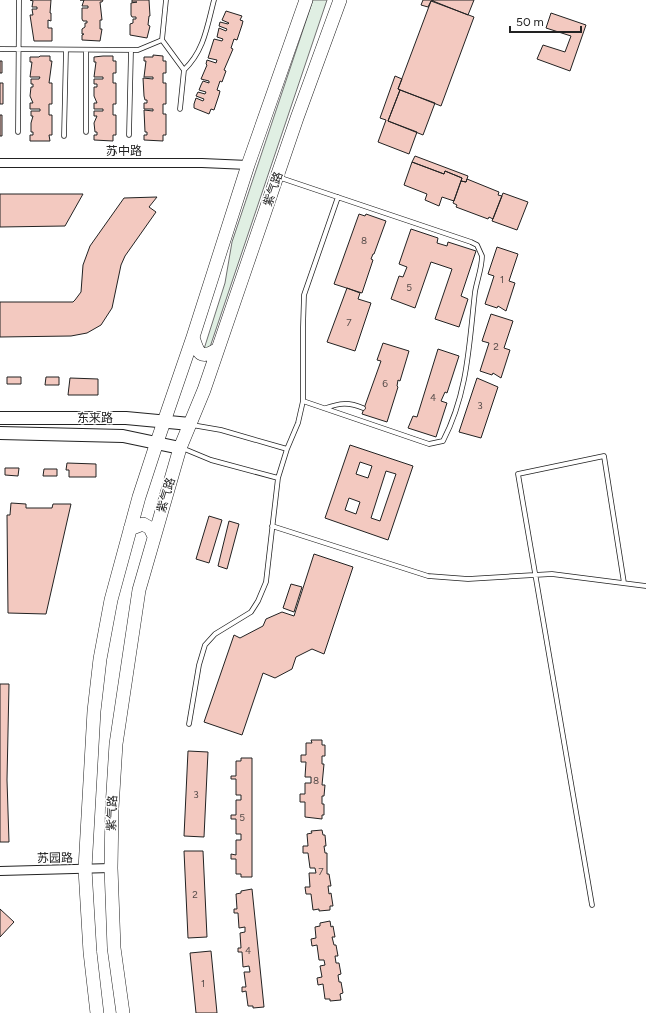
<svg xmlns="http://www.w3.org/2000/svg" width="646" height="1013" viewBox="0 0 646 1013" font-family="Figtree,'Noto Sans SC',sans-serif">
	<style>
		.green { fill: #e0efe3; stroke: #6f6f6f }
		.building { fill: #f3c9c0; stroke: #222; fill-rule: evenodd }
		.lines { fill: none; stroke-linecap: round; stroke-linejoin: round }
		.lane-casing { stroke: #222; stroke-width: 5.5 }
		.street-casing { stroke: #222; stroke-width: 10 }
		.secondary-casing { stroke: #222; stroke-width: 14 }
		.primary-casing { stroke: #222; stroke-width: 14 }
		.lane { stroke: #fff; stroke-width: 4 }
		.street { stroke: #fff; stroke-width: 8 }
		.secondary { stroke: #fff; stroke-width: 12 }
		.primary { stroke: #fff; stroke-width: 13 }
		.labels { text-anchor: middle; stroke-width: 3; stroke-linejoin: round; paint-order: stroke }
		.number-label { font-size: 10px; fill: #564c4a }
		.street-label { font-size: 12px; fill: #222; stroke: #fff }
	</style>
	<rect width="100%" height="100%" fill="#fff"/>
	<path class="green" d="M313 0H327L209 350 204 349 225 283 232 242Z"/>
	<path class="building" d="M30 0H51L50 13H51V21L48 20V28H52V41H34L30 15H33L32 9H37V7H32L33 1Z
		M80 0H103L102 2H100L102 20H100V29H102L100 41 82 40V35L84 34H82V29L85 27V23H87V21H83L82 19V8H88V6H82L84 0Z
		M132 0H149L150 16H149L148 25 150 26 147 38 130 35V24L133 23V19H136V17H132L131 15V3L137 2H132Z
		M423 0H433L431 1 428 7 421 5Z
		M433 0H474L468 15 433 1Z
		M431 1 474 17 441 106 398 89Z
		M226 11 242 16 240 20 243 21 242 25 237 40 234 39 231 48 233 49 224 70 226 71 222 82 220 81 217 90 220 91 219 95 214 110 211 109 209 114 194 108V104L196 98 203 101 204 99 196 96 198 92 205 94 206 92 199 90 201 85 203 81 209 83V81L201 79 207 65 206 64 207 60 216 63 217 60 208 58 214 39 222 41 223 39 217 37 219 28 226 31 227 29 219 26 220 22 228 24 229 23 222 20Z
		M551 13 586 25 570 71 537 59 543 45 565 52 571 36 546 28Z
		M153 55 163 56V61H166V73H163V83H166V104H163V114H166V135H163V141L144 140V135H147V132H145L144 110 153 111V109H144V103H147V100H145L144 96 143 78 153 79V77H144L146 61H144V57H153Z
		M40 56H50V61H52L49 83H52V104H49V115H52V135H49L50 141H30V135H33V132H31V123L33 116H31V111H40V109H30V103H33L30 96 31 87H33V84H31V79H39L40 77H30L32 62H30V57H39Z
		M103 56H113V61H116V73H113V83H116V104H113V115H116V135H113V141L94 140V135H97V132H95L94 123 97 116H94V111H103V109H94V103H97L94 96V87H97V84H94V79H103V77H94L96 62H94V57Z
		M0 61H2V73H0Z
		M395 76 402 79 398 89 400 90 388 121 417 132 409 154 378 142 386 120 380 118Z
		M0 83H3V104H0Z
		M400 90 435 103 423 135 388 121Z
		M0 115H2V136H0Z
		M415 156 468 176 466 182 461 181 462 178 445 171 444 174 412 162Z
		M412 162 444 174 445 171 462 178 454 201 442 197 439 206 425 200 427 194 404 185Z
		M467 179 499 192 498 195 502 196 493 219 489 217 488 219 456 207 457 205 453 203 461 181 466 182Z
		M503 193 528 202 517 230 492 221Z
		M0 194H83L65 226 0 227Z
		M157 197 149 207 156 212 125 256 121 265 112 308 101 325 87 333 71 336 0 337V302H73L75 300 81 292 83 265 90 246 124 198Z
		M359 214 365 216 366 214 386 221 374 254H373L371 259 373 260 362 293 334 284Z
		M411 229 438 238 437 243 447 246 448 242 476 251 461 296 468 299 459 327 435 319 452 269 431 262 415 308 391 299 399 276 403 277 407 267 399 264Z
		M497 247 518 254 509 281 515 283 506 311 498 306 497 308 485 304 494 276 488 274Z
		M347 288 360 293 358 299 371 303 355 351 327 342Z
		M491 314 513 321 504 348 510 350 501 378 493 373 492 375 480 371 489 343 482 341Z
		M383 343 409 351 400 381 398 380 397 386 398 387 387 422 362 414 381 361 377 360Z
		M438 349 459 356 447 393 445 392 441 401 447 403 436 437 408 428 413 416 417 417Z
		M7 377H21V384H7Z
		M46 377H59V385H45Z
		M70 378 98 379V395H68Z
		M477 378 498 387 481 438 459 432Z
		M350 445 413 466 388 540 325 518ZM360 462 372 466 368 478 356 474ZM386 471 396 474 380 521 371 518ZM349 498 360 502 356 514 345 510Z
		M67 463 96 464V477H69V470H66Z
		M5 468H19L18 476 5 475Z
		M44 469H57V476H43Z
		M11 503 26 504V508H52L53 504H71L46 614 8 613 7 515H10Z
		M209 516 222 520 209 563 196 559Z
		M229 521 239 524 227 569 218 566Z
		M314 554 353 567 324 654 312 649 296 657 292 669 275 678 263 673 242 735 204 722 234 635 240 638 263 626 266 619 282 612 294 616Z
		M291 584 302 587 294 612 283 608Z
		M0 684H9L7 780 9 842H0Z
		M311 740H322V745H325V756H322V764H324L322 785H325L324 796H322V804H324V815H322V819L305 817V802H300V794H305V783H311V777H305L306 762H301V755H306V743H312Z
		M188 751 208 752 204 837 184 836Z
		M241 758H252V877H241V874H236V859H231V854L236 855V840H241V834H236V819H231V815H236V800H241V795H236V779H231V776H236V761H241Z
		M322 830 323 835H325L326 846H324L325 853H327V874H329L331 886H328L329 894 331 893 333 906H330V910L319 911V909L313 910 311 894H306L305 887H310L309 873H316L315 868H310L308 853H303V846H308L307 834 312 833 311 831Z
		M184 851H203L207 937 188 938Z
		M252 889 264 1007 253 1008V1006H248L246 991 242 992V987H246L244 972H250L249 966 243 967 242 952H238V948H241L240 933 245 932V927L239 928 238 913H234V909H237L236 894 241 893V891Z
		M0 909 14 922 0 937Z
		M330 921 331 927 333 926 335 937H332L334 945H336L338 956H335L336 963H339L341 974 338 975 339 982H341L343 993 340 994 341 1000 330 1001V999H325L323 984 318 985 317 978 322 977 320 966 325 965 324 960H319L317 945 312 946 311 939 316 938 315 927 320 926V923Z
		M211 951 217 1013H196L190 953Z"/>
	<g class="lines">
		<g class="lane-casing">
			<path id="lane" d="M166 0 162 40 184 70 180 109
				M0 49 138 50 162 40
				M184 70C204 51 207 27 214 0
				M18 132 19 0
				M86 132V50
				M129 135 131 50
				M64 136 66 50
				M278 177 471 242 477 245 482 256C482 268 477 280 475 292 469 344 468 393 443 441L429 444 303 401
				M326 408C340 403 348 402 363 408
				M192 425 221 430 287 449
				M182 448 211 460 278 478
				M272 526 428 576 468 579 552 574 646 586
				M189 724 199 665 205 645 215 634 251 612 258 601 266 582 278 478 287 449 298 423 303 401V327L304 295 338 197
				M592 905 518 474 604 456 624 583"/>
		</g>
		<g class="street-casing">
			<path id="street" d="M0 163H202L248 165
				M0 871 111 868"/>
		</g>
		<g class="secondary-casing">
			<path id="secondary" d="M0 418H126L190 424
				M0 433 123 436 180 448"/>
		</g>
		<g class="primary-casing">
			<path id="primary" d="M193 337C198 354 201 360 218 349
				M130 529 143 524 150 528 154 536
				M97 1013 90 952 85 869 94 711 100 659 111 600 139 497 157 442 193 337 248 165 306 0
				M123 1013 114 948 111 868 112 808 116 744 139 590 180 448 204 390 297 118 340 0"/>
		</g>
		<use href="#lane" class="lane"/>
		<use href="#street" class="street"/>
		<use href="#secondary" class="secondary"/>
		<use href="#primary" class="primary"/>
	</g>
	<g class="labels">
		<g class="number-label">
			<text x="364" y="244">8</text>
			<text x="502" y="283">1</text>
			<text x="409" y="291">5</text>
			<text x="349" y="326">7</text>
			<text x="496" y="350">2</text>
			<text x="385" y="387">6</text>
			<text x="433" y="401">4</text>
			<text x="480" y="409">3</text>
			<text x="316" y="784">8</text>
			<text x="196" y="798">3</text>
			<text x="242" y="821">5</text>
			<text x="321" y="875">7</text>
			<text x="195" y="898">2</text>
			<text x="248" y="954">4</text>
			<text x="203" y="987">1</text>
		</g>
		<g class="street-label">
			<text x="124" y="155">苏中路</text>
			<text transform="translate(273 189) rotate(-71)" y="4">紫气路</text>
			<text x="95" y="422">东来路</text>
			<text transform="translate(166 495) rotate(-73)" y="4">紫气路</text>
			<text transform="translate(112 813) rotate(-88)" y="4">紫气路</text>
			<text transform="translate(55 858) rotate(-1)" y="4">苏园路</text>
		</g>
	</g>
	<path d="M510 26v6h71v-6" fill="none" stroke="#222222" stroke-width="2"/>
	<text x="516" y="26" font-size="12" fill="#222222" stroke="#ffffff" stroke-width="3" paint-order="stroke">50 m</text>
</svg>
